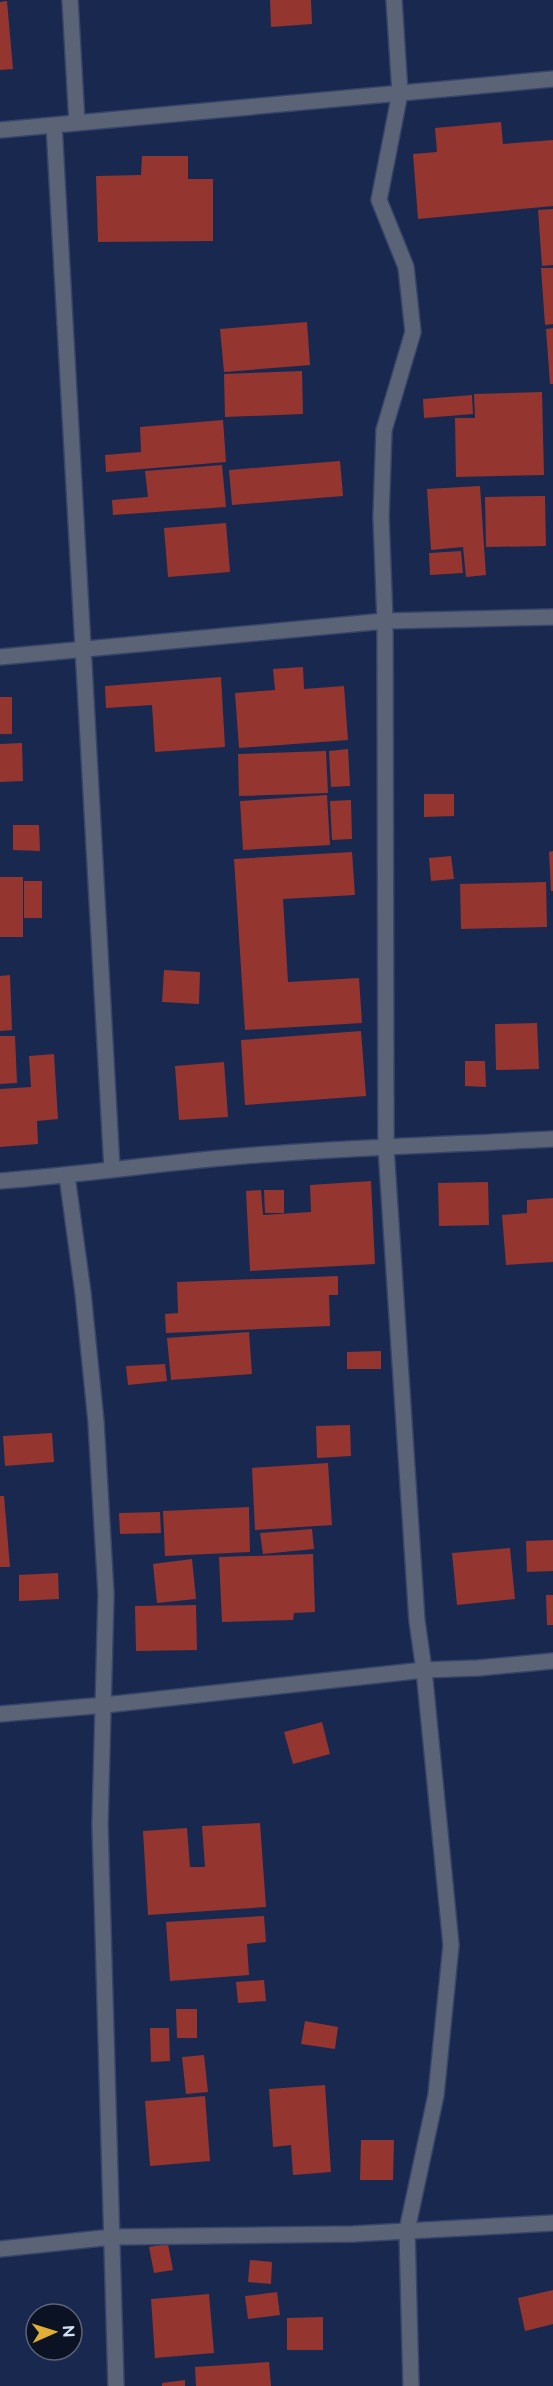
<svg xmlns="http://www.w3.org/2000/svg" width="553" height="2386" viewBox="0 0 553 2386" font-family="Raleway,sans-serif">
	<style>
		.building { fill: #943530 }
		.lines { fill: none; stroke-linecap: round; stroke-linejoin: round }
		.street-casing { stroke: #37456a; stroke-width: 18 }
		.street { stroke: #5b6477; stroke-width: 15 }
	</style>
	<rect width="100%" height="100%" fill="#19284f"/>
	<path class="building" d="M270 0H311L312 24 271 27Z
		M7 1 13 69 0 70V2Z
		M501 122 503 144 553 140V206L418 219 413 154 437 152 435 128Z
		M142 156H188V179H213V241L98 242 96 176 141 175Z
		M553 209V265L542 266 538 210Z
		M541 268H553V324L545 325Z
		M307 322 310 365 224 372 220 329Z
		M553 328V384H550L546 329Z
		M302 371 303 414 225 417 224 374Z
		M542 392 544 475 456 477 455 418H475L474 394Z
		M472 395 473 414 424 418 423 399Z
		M223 420 226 462 106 472 105 455 141 452 140 427Z
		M340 461 343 496 232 505 229 470Z
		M222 465 226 507 113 515 112 500 148 497 145 471Z
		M480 486 486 575 466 577 463 547 431 550 427 489Z
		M545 496 546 546 486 547 485 497Z
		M226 523 230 572 168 577 164 528Z
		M461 551 463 573 430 575 429 553Z
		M303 667 304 689 344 686 348 740 239 748 235 693 275 690 273 669Z
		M221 677 225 747 155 752 152 705 106 708 105 686Z
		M0 697H12V734H0Z
		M22 743 23 781 0 782V744Z
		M348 749 350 786 331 787 329 751Z
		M326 751 328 793 239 796 238 754Z
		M424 794H454V816L424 817Z
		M327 795 330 845 243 850 240 801Z
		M351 800 352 839 332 840 330 801Z
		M13 825H39L40 851 13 850Z
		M553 851V891H551L549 852Z
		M352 852 355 895 283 899 288 982 359 978 362 1023 245 1030 234 859Z
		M451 856 454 879 431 881 429 858Z
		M0 877H23V937H0Z
		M24 881H42V918H24Z
		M546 882 547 927 461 929 460 884Z
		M164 970 200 972 199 1004 162 1002Z
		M10 975 12 1030 0 1031V976Z
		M537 1023 539 1069 496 1070 495 1024Z
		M361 1031 366 1096 245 1105 241 1040Z
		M0 1036H15L17 1083 0 1084Z
		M54 1054 58 1119 37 1121 38 1144 0 1147V1089L31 1087 29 1056Z
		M465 1061H485L486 1087 465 1086Z
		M224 1062 228 1117 179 1120 175 1066Z
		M371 1181 375 1264 250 1271 246 1191 261 1190 263 1215 311 1212 310 1185Z
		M488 1182 489 1225 439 1226 438 1183Z
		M264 1190H284V1213H265Z
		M553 1198V1262L506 1265 502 1215 527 1213V1200Z
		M338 1276V1295H329L330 1326 166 1333 165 1314 178 1313 177 1282Z
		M249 1332 252 1374 171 1380 167 1338Z
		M381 1351V1369H347V1352Z
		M165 1364 167 1381 128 1385 126 1366Z
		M350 1425 351 1456 317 1458 316 1426Z
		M52 1433 54 1462 5 1466 3 1436Z
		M328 1463 332 1525 255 1530 252 1468Z
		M0 1496H4L10 1567H0Z
		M249 1507 250 1552 165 1556 163 1511Z
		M160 1512 161 1533 120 1534 119 1513Z
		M312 1529 314 1549 263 1554 260 1533Z
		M553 1540V1571L527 1572 526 1541Z
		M510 1548 515 1599 457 1605 452 1553Z
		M313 1554 315 1612 294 1613 293 1620 222 1622 219 1557Z
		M192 1559 196 1599 157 1603 153 1564Z
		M58 1573 59 1599 19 1601V1575Z
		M546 1595H553V1625H547Z
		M196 1605 197 1650 136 1651 135 1606Z
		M322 1722 330 1754 293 1764 284 1732Z
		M260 1823 266 1907 148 1915 143 1831 187 1828 190 1867H205L202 1826Z
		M264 1916 266 1942 247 1944 249 1975 170 1981 166 1922Z
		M264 1980 266 2001 238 2003 236 1982Z
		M176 2009H197V2038H177Z
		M305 2021 338 2027 335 2049 301 2044Z
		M150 2028H169L170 2061 151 2062Z
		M204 2055 208 2092 186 2094 182 2057Z
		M325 2085 331 2172 293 2175 291 2145 273 2147 269 2089Z
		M205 2096 210 2161 150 2166 145 2101Z
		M361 2140H394L393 2180H360Z
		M168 2244 173 2270 154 2273 149 2247Z
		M250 2260 272 2262 271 2284 248 2282Z
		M553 2290V2324L525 2331 518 2298Z
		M277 2292 280 2315 248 2319 245 2296Z
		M209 2294 214 2353 155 2358 151 2299Z
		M323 2317V2350H287V2318Z
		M269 2362 271 2386H196L195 2367Z
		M185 2380V2386H162V2383Z"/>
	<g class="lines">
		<g class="street-casing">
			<path id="street" d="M70 0 77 123
				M394 0 400 93 379 200 406 267 413 332 384 430 381 517 385 621 386 1148 417 1621 424 1670 451 1945 436 2095 407 2230 411 2386
				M54 125 112 1169
				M0 130 553 79
				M0 657 385 621 553 617
				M67 1176 83 1293 96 1422 106 1594 100 1824 116 2386
				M0 1181C91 1174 181 1160 271 1154 365 1147 459 1144 553 1139
				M0 1714 105 1705 424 1670 478 1668 553 1661
				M0 2249 112 2237 353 2234 553 2223"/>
		</g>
		<use href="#street" class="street"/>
	</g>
	<g transform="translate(54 2332) rotate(87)"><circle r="28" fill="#0b1223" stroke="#5b6478" stroke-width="1.5"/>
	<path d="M0-4.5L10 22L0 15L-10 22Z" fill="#e0b034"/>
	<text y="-9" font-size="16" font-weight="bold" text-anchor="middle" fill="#d3def8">N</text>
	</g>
</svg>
